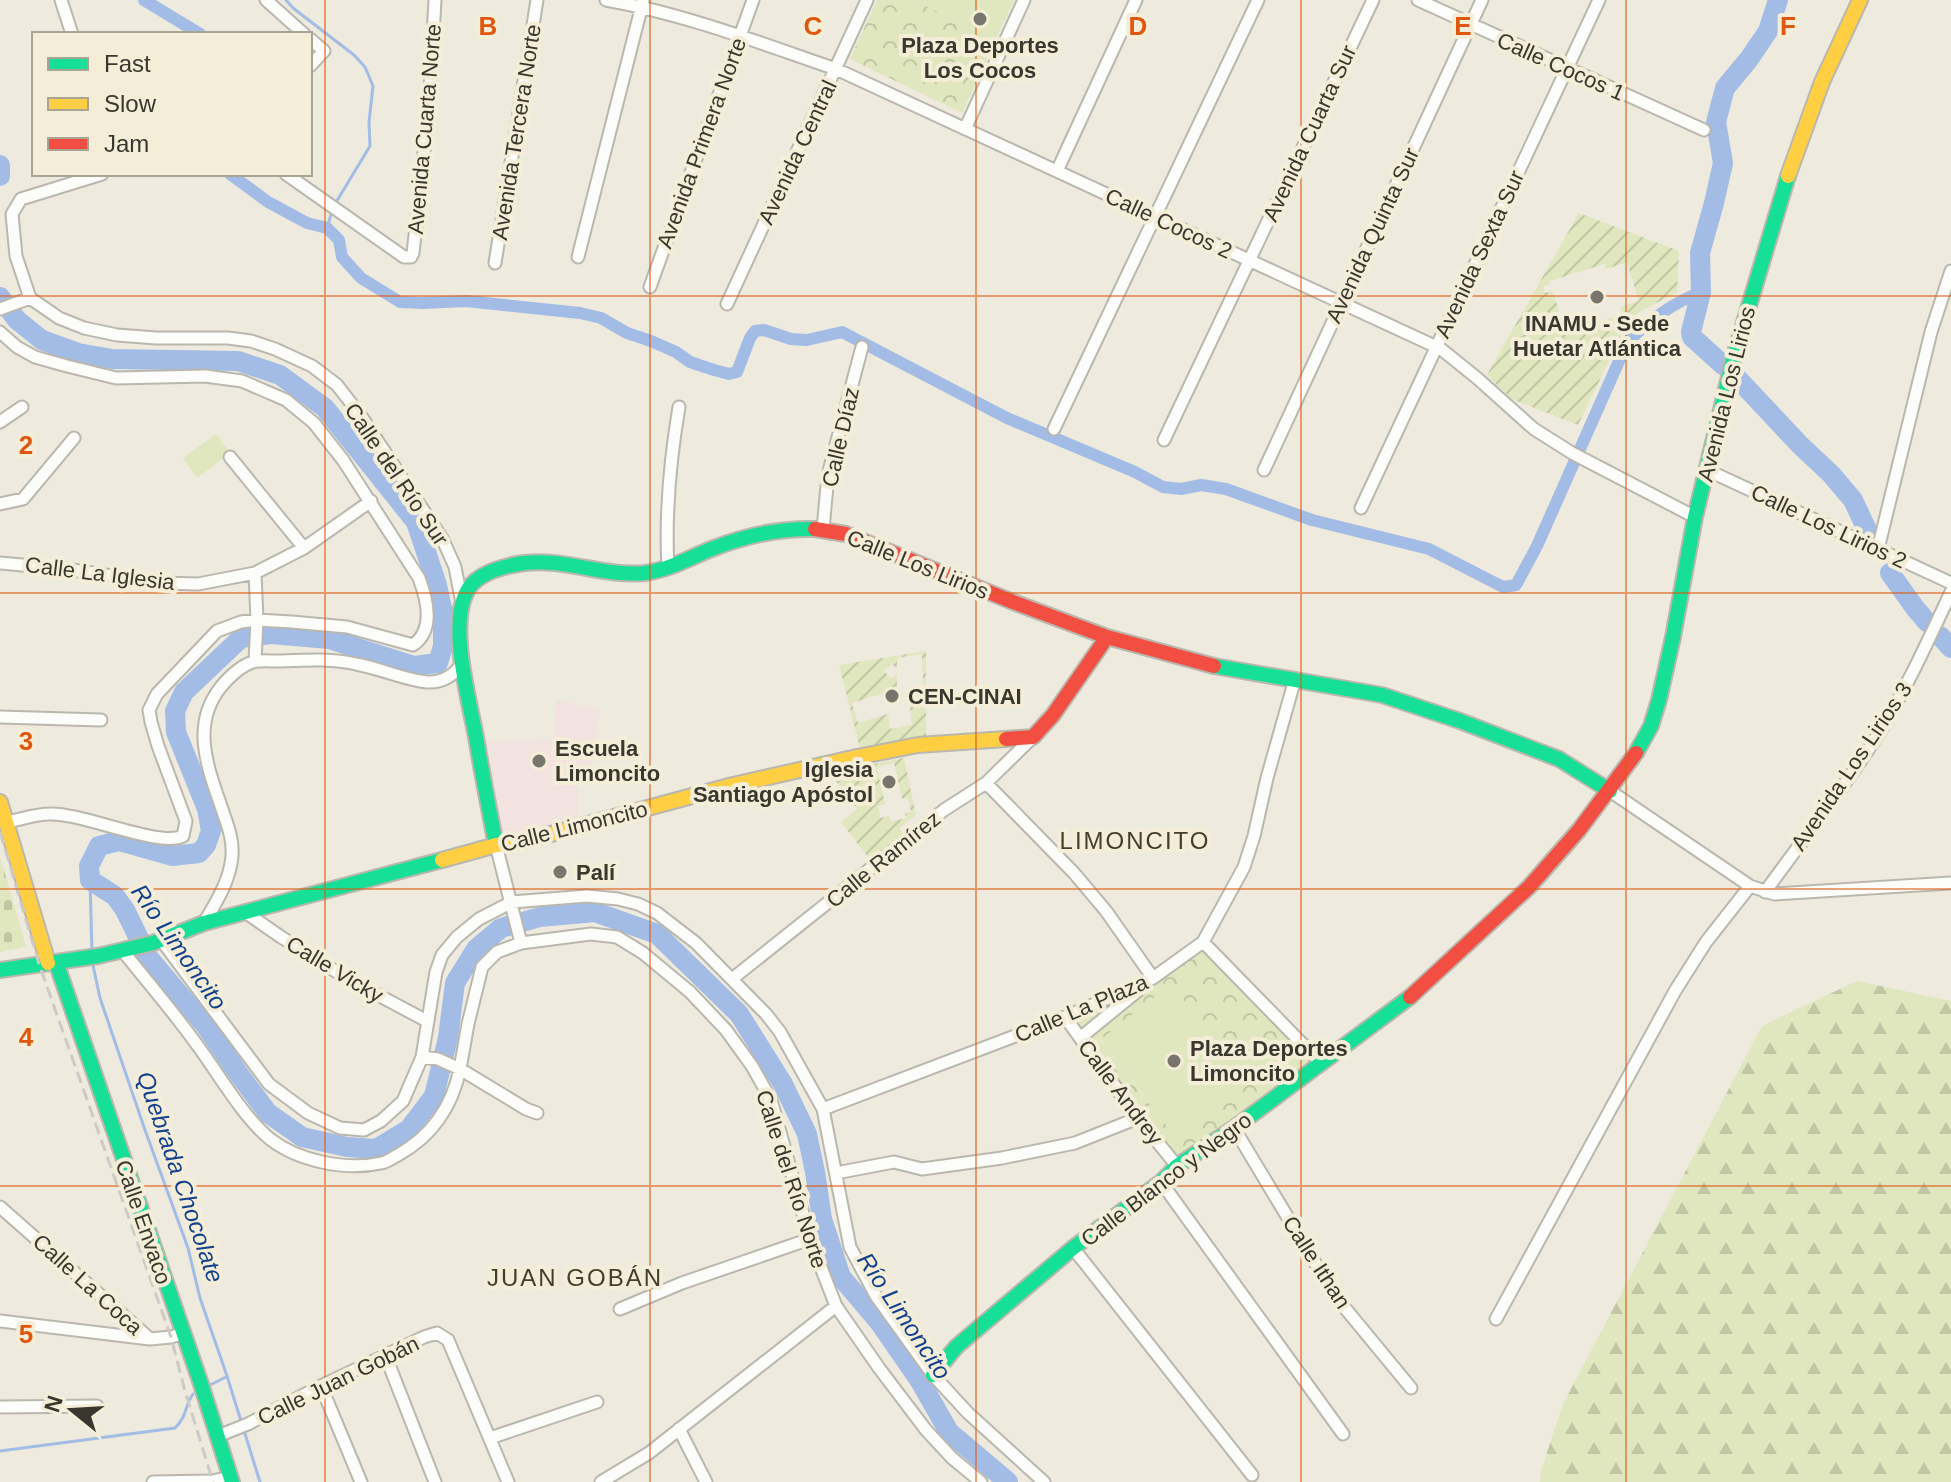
<svg xmlns="http://www.w3.org/2000/svg" width="1951" height="1482" viewBox="0 0 1951 1482" font-family="Helvetica,sans-serif">
	<style>
		.education { fill: #f2e2e0 }
		.grass { fill: #e0e6be }
		.forest { fill: url(#forest-firs) }
		.cemetery { fill: url(#cemetery-stones) }
		.park { fill: url(#park-crowns); fill-rule: evenodd }
		.garden { fill: url(#garden-furrows); fill-rule: evenodd }
		.lines { fill: none; stroke-linecap: round; stroke-linejoin: round }
		.stream { stroke: #a2bce6; stroke-width: 3 }
		.canal { stroke: #a2bce6; stroke-width: 12 }
		.river { stroke: #a2bce6; stroke-width: 20 }
		.street-casing { stroke: #bab7ae; stroke-width: 15 }
		.fast-casing { stroke: #bab7ae; stroke-width: 18 }
		.slow-casing { stroke: #bab7ae; stroke-width: 18 }
		.jam-casing { stroke: #bab7ae; stroke-width: 18 }
		.street { stroke: #fcfcfa; stroke-width: 11 }
		.fast { stroke: #16e098; stroke-width: 14 }
		.slow { stroke: #ffcf43; stroke-width: 14 }
		.jam { stroke: #f24e42; stroke-width: 14 }
		.rail { stroke: #cdcbc8; stroke-width: 3; stroke-dasharray: 12 6; stroke-linecap: butt }
		.grid { fill: none; stroke: #df570e; stroke-width: 2; stroke-opacity: 0.55 }
		.poi-dot { fill: #78766c; stroke: #f4eed8; stroke-width: 3 }
		.labels { text-anchor: middle; stroke-width: 8; stroke-linejoin: round; paint-order: stroke }
		.poi-label { font-size: 22px; font-weight: bold; fill: #39372e; stroke: #f4eed8; text-anchor: start }
		.street-label { font-size: 22px; fill: #39372e; stroke: #f4eed8 }
		.neighbourhood-label { font-size: 24px; letter-spacing: 2px; fill: #443f2d; stroke: #f4eed8 }
		.water-label { font-size: 24px; font-style: italic; fill: #14418d; stroke: #f4eed8 }
		.grid-label { font-size: 26px; text-anchor: middle; font-weight: bold; fill: #df570e; stroke: #f4eed8; stroke-width: 8; stroke-linejoin: round; paint-order: stroke }
	</style>
	<defs>
		<pattern id="forest-firs" width="22" height="20" patternUnits="userSpaceOnUse" patternTransform="scale(2)"><rect width="22" height="20" fill="#e0e6be"/><path d="M5 1l3.5 6h-7zM16 11l3.5 6h-7z" fill="#c1c6a4"/></pattern>
		<pattern id="cemetery-stones" width="16" height="16" patternUnits="userSpaceOnUse" patternTransform="scale(2)"><rect width="16" height="16" fill="#e0e6be"/><path d="M2 7V4a2 2 0 0 1 4 0v3zM10 15v-3a2 2 0 0 1 4 0v3z" fill="#c1c6a4"/></pattern>
		<pattern id="park-crowns" width="20" height="18" patternUnits="userSpaceOnUse" patternTransform="scale(2)"><rect width="20" height="18" fill="#e0e6be"/><path d="M2 6a3 3 0 1 1 6 0M12 15a3 3 0 1 1 6 0" fill="none" stroke="#c1c6a4"/></pattern>
		<pattern id="garden-furrows" width="10" height="10" patternUnits="userSpaceOnUse" patternTransform="scale(2)"><rect width="10" height="10" fill="#e0e6be"/><path d="M-1 1l2-2M0 10L10 0M9 11l2-2" fill="none" stroke="#c1c6a4"/></pattern>
	</defs>
	<rect width="100%" height="100%" fill="#eeeade"/>
	<path class="education" d="M556 700 600 710 589 781H578V823L499 839 483 742 554 739Z"/>
	<path class="grass" d="M913 0H1014L996 39Z
		M216 434 230 453 197 478 183 458Z
		M1171 983 1249 1083 1177 1139 1100 1039Z
		M1135 989 1082 1033 1071 1019Z"/>
	<path class="forest" d="M1857 981 1951 1001V1482H1540L1541 1471 1563 1404 1762 1026Z"/>
	<path class="cemetery" d="M0 856 26 947 0 952Z"/>
	<path class="park" d="M877 0H913L996 39 962 113 850 59Z
		M1201 948 1311 1059 1179 1158 1086 1039ZM1171 984 1248 1083 1177 1139 1100 1040Z"/>
	<path class="garden" d="M1579 213 1679 251 1677 292 1630 317 1578 425 1512 399 1487 375ZM1627 262 1639 301 1620 307 1622 315 1565 332 1553 291 1545 293 1543 286 1550 284V281L1604 264 1606 269Z
		M926 651V737L860 748 839 665ZM922 654 923 686 908 689 912 725 890 729 888 714 858 723 852 703 897 689V674L891 679 884 671 892 664 897 669V658Z
		M904 758 916 815 899 828 906 837 872 862 841 822 857 809 830 773ZM894 763 902 799 908 798 911 812 905 814 906 818 890 822 889 816 880 818 878 806 885 804 877 767Z"/>
	<g class="lines">
		<path class="stream" d="M286 0 293 8 354 55 365 67 373 86 369 122 370 146 335 204
			M327 228 332 211
			M90 880 92 953
			M92 961 100 998 145 1130 188 1248 200 1298 227 1376 260 1482
			M208 1386 226 1377
			M0 1451 175 1428C188 1415 184 1407 193 1394"/>
		<path class="canal" d="M144 0 200 34
			M230 174 268 202 307 223 327 228 339 240 342 257 361 278 400 302 423 303 466 301 580 313 601 318 627 333 651 341 676 352 690 362 714 370 729 374 737 372 750 338 755 331 764 330 791 339 807 340 842 332 1007 418 1135 472 1163 487 1181 489 1201 485 1226 489 1312 520 1429 549 1503 587 1516 585 1537 546 1627 343C1648 321 1673 303 1701 292"/>
		<path class="river" d="M0 165V176
			M0 297 17 320 42 340 78 353 112 359 238 361 280 375 325 408 416 522 437 585 443 613V646L438 663 414 666 329 639 271 634 241 638 184 692 175 711 176 732 207 809 211 831 206 845 199 853 172 856 119 841 99 846 89 866 90 880 115 896 125 910 148 957 206 1026 238 1073 268 1113 302 1137 347 1147 376 1149 409 1129 434 1096 448 1038 455 983 476 949 501 928 540 917 595 912 657 934 739 1014 783 1084 807 1134 815 1172 822 1219 841 1277 880 1323 920 1381 949 1432 1008 1482
			M1723 365 1692 337 1691 332 1701 292 1700 253 1714 203 1723 163 1716 122 1725 88 1749 59 1768 31 1778 0
			M1738 379 1801 446 1831 474 1853 500 1867 530
			M1890 573 1915 608 1927 622
			M1940 636 1951 648"/>
		<g class="street-casing">
			<path id="street" d="M61 0 72 34
				M266 0 304 34
				M606 0C685 14 760 43 836 69L1441 349 1477 378 1534 429 1572 453 1695 517
				M1418 0 1704 130
				M310 39 324 51 310 66
				M965 129 1024 0
				M1057 171 1136 0
				M286 174 404 257H411L413 253 429 107 435 0
				M578 257 643 1
				M495 263 537 0
				M650 287 753 0
				M30 298 59 318 84 328 117 335 156 338H228L251 341 275 349 312 366 337 385 361 416 443 540 455 567 462 603
				M30 298 16 256 12 214 21 199 102 174
				M727 304 867 0
				M0 309 30 298
				M0 332 17 347 35 357 67 366 116 378 205 376 242 381 286 400 314 423 343 460 419 578C427 599 435 630 413 645L347 627 292 622 257 620 241 622 217 631 157 694 149 710 151 722 158 746 186 821 183 836C159 848 81 812 49 814 35 814 20 820 6 822
				M0 422 22 407
				M1054 429 1258 0
				M1164 440 1373 0
				M230 457 304 548
				M1264 470 1482 0
				M1707 470 1951 583
				M0 504 23 499 74 438
				M1361 508 1599 0
				M823 529 828 475 862 347
				M1878 549 1931 332 1951 271
				M0 563 65 569 160 583 198 584 255 573 304 548 371 501
				M668 568C665 513 670 460 679 407
				M255 661 257 620 255 573
				M0 717 101 720
				M986 783 1074 873 1106 911 1153 978
				M1610 791 1750 886 1774 894 1951 883
				M496 845 521 943
				M1765 892C1801 842 1840 793 1874 741 1904 694 1927 643 1951 592
				M245 912 281 937 348 979 427 1021
				M204 923C216 902 230 881 232 856 233 841 229 829 224 815 210 773 189 728 220 688 229 677 240 666 253 662 261 660 270 661 277 661 304 660 331 658 356 664 379 668 405 680 427 682 442 683 455 675 462 663
				M162 941 269 1084 308 1113 340 1128 364 1130 381 1121 403 1101 422 1057 436 972 442 955 457 937 479 919 512 902 587 896 618 899 638 904 657 913 696 943 766 1014 780 1032 823 1109 850 1247 876 1296 933 1375 968 1413 1044 1482
				M1203 942 1321 1063
				M122 950C146 980 172 1010 195 1042 217 1071 242 1116 270 1139 298 1161 346 1171 381 1163 387 1162 392 1158 398 1155 432 1136 452 1107 460 1069L438 1059 422 1057
				M732 979 944 810 986 783 1033 737
				M1065 1017 1138 1118 1177 1166
				M1080 1038 1140 989
				M823 1109 1065 1017 1153 978 1203 942 1244 867 1254 836 1267 778 1295 679
				M537 1113 526 1109 460 1069 468 1024 482 967 497 952 521 943 591 934 617 937 643 953 690 992 726 1030 752 1066 771 1100 810 1239 836 1306 879 1368 926 1430 952 1458 981 1482
				M1234 1128 1335 1296 1411 1388
				M836 1173 894 1162 922 1169 1002 1158 1075 1143 1138 1118
				M1161 1182 1343 1434
				M0 1207 150 1339 171 1337 184 1333
				M1073 1248 1252 1475
				M620 1309 682 1283 810 1239
				M1496 1319 1675 991 1706 942 1750 886
				M0 1321 150 1339
				M386 1357 435 1482
				M321 1386 361 1482
				M0 1407 97 1406
				M679 1429 706 1482
				M218 1436 248 1424 321 1386 424 1337 437 1333 448 1340 508 1482
				M490 1438 597 1402
				M153 1482 212 1481 230 1477
				M601 1482 649 1453 836 1306"/>
		</g>
		<g class="fast-casing">
			<path id="fast" d="M1214 666 1382 695 1460 721 1559 759 1610 791
				M1636 753 1651 726 1659 700 1673 637 1695 517 1734 356 1788 176
				M496 845C489 809 482 773 476 737 469 699 449 628 466 593 475 573 504 566 524 563 565 558 604 577 645 573 669 570 691 557 714 548 745 536 781 528 815 529
				M56 962 201 1384 232 1482
				M0 970 98 956 153 943 204 923 442 860
				M933 1375 957 1346 1073 1248 1161 1182 1177 1166 1234 1128 1410 997"/>
		</g>
		<g class="slow-casing">
			<path id="slow" d="M1788 176 1822 82 1860 0
				M0 802 48 963
				M442 860 496 845 525 841 733 785 857 757 918 745 1006 739"/>
		</g>
		<g class="jam-casing">
			<path id="jam" d="M815 529 846 534 1013 602 1107 637 1214 666
				M1006 739 1033 737 1053 715 1107 637
				M1410 997 1529 887 1579 830 1636 753"/>
		</g>
		<use href="#street" class="street"/>
		<use href="#fast" class="fast"/>
		<use href="#slow" class="slow"/>
		<use href="#jam" class="jam"/>
		<path class="rail" d="M0 832 39 964 171 1337 185 1391 213 1482"/>
	</g>
	<path class="grid" d="M325 0V1482M650 0V1482M976 0V1482M1301 0V1482M1626 0V1482M0 296H1951M0 593H1951M0 889H1951M0 1186H1951"/>
	<g class="poi-dot">
		<circle cx="980" cy="19" r="8"/>
		<circle cx="1597" cy="297" r="8"/>
		<circle cx="892" cy="696" r="8"/>
		<circle cx="539" cy="761" r="8"/>
		<circle cx="889" cy="782" r="8"/>
		<circle cx="560" cy="872" r="8"/>
		<circle cx="1174" cy="1061" r="8"/>
	</g>
	<g class="labels">
		<g class="poi-label">
			<text x="980" y="53" text-anchor="middle">Plaza Deportes<tspan x="980" dy="25">Los Cocos</tspan></text>
			<text x="1597" y="331" text-anchor="middle">INAMU - Sede<tspan x="1597" dy="25">Huetar Atlántica</tspan></text>
			<text x="908" y="704">CEN-CINAI</text>
			<text x="555" y="756">Escuela<tspan x="555" dy="25">Limoncito</tspan></text>
			<text x="873" y="777" text-anchor="end">Iglesia<tspan x="873" dy="25">Santiago Apóstol</tspan></text>
			<text x="576" y="880">Palí</text>
			<text x="1190" y="1056">Plaza Deportes<tspan x="1190" dy="25">Limoncito</tspan></text>
		</g>
		<g class="street-label">
			<text transform="translate(1561 66) rotate(24)" y="8">Calle Cocos 1</text>
			<text transform="translate(424 129) rotate(-85)" y="8">Avenida Cuarta Norte</text>
			<text transform="translate(516 132) rotate(-81)" y="8">Avenida Tercera Norte</text>
			<text transform="translate(1309 133) rotate(-65)" y="8">Avenida Cuarta Sur</text>
			<text transform="translate(701 143) rotate(-70)" y="8">Avenida Primera Norte</text>
			<text transform="translate(797 152) rotate(-65)" y="8">Avenida Central</text>
			<text transform="translate(1169 223) rotate(25)" y="8">Calle Cocos 2</text>
			<text transform="translate(1372 235) rotate(-65)" y="8">Avenida Quinta Sur</text>
			<text transform="translate(1479 254) rotate(-65)" y="8">Avenida Sexta Sur</text>
			<text transform="translate(1726 394) rotate(-76)" y="8">Avenida Los Lirios</text>
			<text transform="translate(840 437) rotate(-77)" y="8">Calle Díaz</text>
			<text transform="translate(397 474) rotate(56)" y="8">Calle del Río Sur</text>
			<text transform="translate(1829 526) rotate(25)" y="8">Calle Los Lirios 2</text>
			<text transform="translate(918 564) rotate(22)" y="8">Calle Los Lirios</text>
			<text transform="translate(100 573) rotate(7)" y="8">Calle La Iglesia</text>
			<text transform="translate(1851 766) rotate(-56)" y="8">Avenida Los Lirios 3</text>
			<text transform="translate(574 826) rotate(-14)" y="8">Calle Limoncito</text>
			<text transform="translate(883 859) rotate(-39)" y="8">Calle Ramírez</text>
			<text transform="translate(335 969) rotate(31)" y="8">Calle Vicky</text>
			<text transform="translate(1081 1008) rotate(-23)" y="8">Calle La Plaza</text>
			<text transform="translate(1121 1092) rotate(53)" y="8">Calle Andrey</text>
			<text transform="translate(792 1179) rotate(72)" y="8">Calle del Río Norte</text>
			<text transform="translate(1166 1179) rotate(-37)" y="8">Calle Blanco y Negro</text>
			<text transform="translate(144 1222) rotate(71)" y="8">Calle Envaco</text>
			<text transform="translate(1317 1262) rotate(57)" y="8">Calle Ithan</text>
			<text transform="translate(88 1284) rotate(42)" y="8">Calle La Coca</text>
			<text transform="translate(338 1380) rotate(-26)" y="8">Calle Juan Gobán</text>
		</g>
		<g class="neighbourhood-label">
			<text x="1135" y="849">LIMONCITO</text>
			<text x="575" y="1286">JUAN GOBÁN</text>
		</g>
		<g class="water-label">
			<text transform="translate(179 947) rotate(55)" y="8">Río Limoncito</text>
			<text transform="translate(180 1177) rotate(71)" y="8">Quebrada Chocolate</text>
			<text transform="translate(904 1316) rotate(56)" y="8">Río Limoncito</text>
		</g>
	</g>
	<g class="grid-label">
		<text x="488" y="35">B</text>
		<text x="813" y="35">C</text>
		<text x="1138" y="35">D</text>
		<text x="1463" y="35">E</text>
		<text x="1788" y="35">F</text>
		<text x="26" y="454">2</text>
		<text x="26" y="750">3</text>
		<text x="26" y="1046">4</text>
		<text x="26" y="1343">5</text>
	</g>
	<rect x="32" y="32" width="280" height="144" fill="#f4eed8" stroke="#a9a594" stroke-width="2"/>
	<rect x="48" y="58" width="40" height="12" fill="#16e098" stroke="#a9a594" stroke-width="2"/>
	<text x="104" y="72" font-size="24" fill="#39372e">Fast</text>
	<rect x="48" y="98" width="40" height="12" fill="#ffcf43" stroke="#a9a594" stroke-width="2"/>
	<text x="104" y="112" font-size="24" fill="#39372e">Slow</text>
	<rect x="48" y="138" width="40" height="12" fill="#f24e42" stroke="#a9a594" stroke-width="2"/>
	<text x="104" y="152" font-size="24" fill="#39372e">Jam</text>
	<g transform="translate(72 1410) rotate(288)" stroke="#f4eed8" stroke-width="6" paint-order="stroke">
	<path d="M0-6L14 30L0 20L-14 30Z" fill="#39372e"/>
	<text y="-12" font-size="22" font-weight="bold" text-anchor="middle" fill="#39372e">N</text>
	</g>
</svg>
